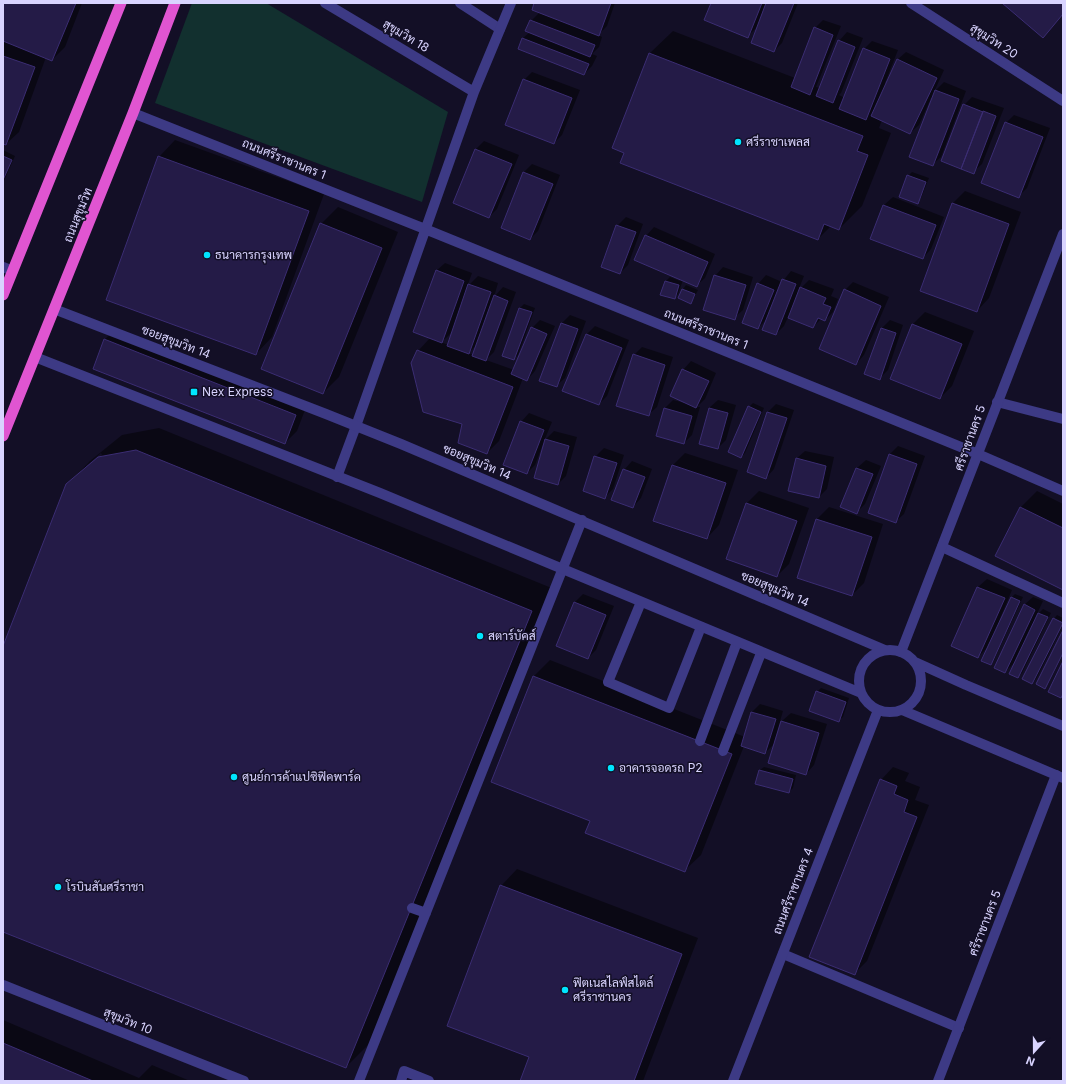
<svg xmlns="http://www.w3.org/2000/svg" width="1066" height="1084" viewBox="0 0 1066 1084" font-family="Inter,Sarabun,sans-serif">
<rect width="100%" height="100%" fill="#130f26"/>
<!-- green -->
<path fill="#12302f" d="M192,3h74l182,109 -26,90 -267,-99z"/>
<!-- shadow -->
<path fill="#0007" fill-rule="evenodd" d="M3,3h79l-17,44 -13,13 -6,-3 -27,75 -13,12 -3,-1z
M535,3h80l-8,23 -9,9 4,2 -3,10 -7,7 5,2 -5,10 -8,8 -65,-26 4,-10 7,-6 1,-11 9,-9z
M712,3h86l-16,40 -8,8 -16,-25 -10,10z
M823,20l18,6 -25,61 4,1 19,-47 8,-9 16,6 -22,55 -2,2 6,3 19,-49 8,-8 26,9 -13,33h2l10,-23 9,-8 38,18 -10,22 10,-10 22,9 -25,66 -9,8v-66l-1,-1 -12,27 -9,8 -28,-13 -3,8 12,5 -29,73 -23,23 -8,-3 -13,13 -204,-91 36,-95 23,-22 122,47 20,-50z
M532,72l48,18 -18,45 -8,8 -30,-63z
M972,97l32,11 -22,56 -9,8 -9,-67z
M1014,115l36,13 -23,60 -8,8 -13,-73z
M175,140l149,54 -52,143 -16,17 -97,-197z
M484,141l35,14 -22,54 -8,8 -35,-14 22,-54z
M3,150l12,6 -12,27z
M532,164l28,11 -22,56 -8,8 -28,-11 22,-56z
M912,172l17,6 -8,20 -3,4 -10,-26z
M965,191l56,21 -32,86 -12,13 -24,-108z
M893,197l51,20 -13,32 -8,9 -51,-20 12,-33z
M338,207l60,25 -59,145 -16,16 -2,-169z
M626,217l17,7 -15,41 -8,8 -3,-47z
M654,227l61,27 -10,24 -9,8 -13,-6 -5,14 -4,4 -8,-17 4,-4 10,4v-2l-34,-43z
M445,263l27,10 -5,14 11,-11 20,7 -4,14 9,-10 13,5 -22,60 -8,8 28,10 18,-42 8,-8 15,6 -20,45 -8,9 -4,-2 -24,63 -12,12 -24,-30 -45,-72 12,-13 6,-67zM453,331l-5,14 -7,-3 5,-4zM477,344l-4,11 -4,-2z
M723,267l30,10 -10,33 -9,8 -19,-42z
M791,271l13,5 -6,15 11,-11 25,9 -3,7 7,3 -5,13 -8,8 -3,-2 -9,9 -25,-10 -4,9 -8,8 -8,-16 -10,10v-44l8,-9 16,7z
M853,282l36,15 -25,58 -8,9 -11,-74z
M686,285l12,5 -4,8 -4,4 -11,-4 4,-9z
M524,304l11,4 -17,47 -4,4 -10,-4 16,-47z
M925,312l49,19 -22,55 -12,12 -27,-74z
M570,315l16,6 -21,57 -9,8 -15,-6 21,-57z
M890,320l13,5 -15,45 -9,9 -13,-5 16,-46z
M595,326l34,14 -22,56 -8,8 -35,-14 23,-56z
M117,328l191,74 -11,29 -12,12 -181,-103z
M642,347l31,10 -16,50 -9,8 -14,-60z
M691,361l25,12 -11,26 -8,8h3l-8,28 -8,8 -19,-35 8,-8 12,3 -2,-33z
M718,400l18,5 -10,35 -8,8 -18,-5 9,-35z
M753,403l11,5 -19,45 -4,4 8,-50z
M776,404l18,6 -20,59 -8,9 -18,-6 20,-60z
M529,413l23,9 -8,19 10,-10 23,6 -11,39 -8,8 -13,-39 -2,-1 -8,21 -8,8 -6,-51z
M159,428l395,161 -185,455 -23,23 -343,-136v-282l64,-164 23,-24 32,-26zM101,453l1,2 -16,13v-2z
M898,446l27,10 -21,58 -9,8 -26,-9 21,-59z
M604,448l20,7 -11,34 -8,8 -10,-40z
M805,451l29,6 -7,32 -8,8 -23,-38z
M685,453l53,17 -19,55 -12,13 -52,-18 18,-55z
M866,460l15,6 -16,38 -9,9 -15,-7 16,-38z
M632,461l20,8 -11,29 -8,9 -9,-37z
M759,491l50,17 -20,56 -12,12 -30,-73z
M1037,491l26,13v84l-66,-32 24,-49z
M829,507l54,17 -19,59 -12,12 -54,-17 19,-59z
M987,579l25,11 -13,31h2l10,-23 4,-4 8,3 -29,63 -4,4 -1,-18 -11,11 -25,-11 25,-59z
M583,594l31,12 -18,44 -8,8 -30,-13 17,-43z
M1033,597l10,4 -7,15 7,-7 8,4 -29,60 -4,4 -3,-15 -10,10 19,-67z
M1057,615l6,3v7l-27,54 -4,4 22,-64z
M1063,632v23l-15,29 -4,4z
M550,660l195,77 7,-25 8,-8 23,7 -9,31 1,1 -10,10 -21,-7 -43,109 -17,16 -93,-51 -57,-144z
M821,688l28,10 -6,19 -4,3 -22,-28z
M791,713l36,11 -13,41 -8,9 -36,-12 12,-41z
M764,767l32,8 -3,13 -4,4 -29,-22z
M893,767l16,6 -4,8 15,6 -5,13 14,5 -62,156 -12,12 26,-193z
M517,869l181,69 -55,143h-122l9,-25 -29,-170z
M3,1020l136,58 13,-13 38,16h-187z"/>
<!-- building -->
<path fill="#241b47" stroke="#3b2d73" d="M3,3h73l-24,58 -49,-20z
M534,3h77l-12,33 -67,-26z
M711,3h51l-14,35 -44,-18z
M766,3h28l-20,49 -23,-9z
M1002,3h61v11l-20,24z
M530,20l65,25 -5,12 -65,-26z
M814,27l19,8 -23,60 -19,-8z
M522,38l67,26 -5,11 -66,-26z
M838,40l17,7 -22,56 -17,-7z
M863,48l27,11 -24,61 -27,-11z
M649,53l214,83 -6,15 11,4 -29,75 -15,-6 -6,16 -198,-77 4,-10 -12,-5z
M3,56l32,11 -29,78 -3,-1z
M897,59l40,19 -27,56 -39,-18z
M523,79l49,19 -18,46 -49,-19z
M935,90l24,9 -26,67 -24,-9z
M963,104l20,8 -22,57 -20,-8z
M983,111l13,5 -22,58 -13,-5z
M1005,122l38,15 -24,61 -38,-15z
M475,149l37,15 -23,54 -36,-15z
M3,156l9,4 -9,20z
M158,156l151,55 -53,144 -150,-55z
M523,172l30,12 -23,56 -29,-12z
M907,175l19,7 -8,22 -19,-7z
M952,203l57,21 -32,88 -57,-21z
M883,205l53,20 -13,34 -53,-20z
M320,223l62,25 -59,146 -62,-25z
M616,225l20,7 -16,42 -19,-7z
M645,235l63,27 -11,25 -63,-27z
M436,270l28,11 -22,62 -29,-11z
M714,275l32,10 -11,35 -32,-10z
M782,279l14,5 -20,51 -14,-5z
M665,281l14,4 -4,14 -15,-4z
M757,283l17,7 -16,39 -16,-6z
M468,284l23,8 -22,62 -22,-8z
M800,287l26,11 -3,6 8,3 -6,14 -7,-3 -5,10 -25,-10z
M682,289l13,5 -4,10 -13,-6z
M844,289l37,17 -25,59 -37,-16z
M494,295l14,6 -22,60 -14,-5z
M519,308l13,4 -18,48 -12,-4z
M561,323l17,6 -21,58 -18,-6z
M912,324l50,20 -22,55 -50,-20z
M531,327l16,7 -20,47 -16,-7z
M881,328l15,5 -16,47 -16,-6z
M586,334l36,14 -23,57 -37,-14z
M104,339l192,76 -11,29 -192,-75z
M417,350l96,37 -26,67 -29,-11 4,-19 -39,-12 -12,-49z
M633,354l32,11 -16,51 -33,-10z
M682,369l27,12 -13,27 -26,-12z
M748,406l13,6 -20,46 -13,-6z
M664,408l28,8 -8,28 -28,-8z
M709,408l19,5 -10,36 -19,-5z
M767,412l20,6 -21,61 -19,-7z
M520,421l24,9 -17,44 -24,-9z
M545,439l24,7 -11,39 -24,-7z
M136,450l396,161 -186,457 -343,-136v-286l63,-162 32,-27z
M889,454l28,10 -21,59 -28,-10z
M594,456l23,7 -12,36 -22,-8z
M796,458l30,8 -7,32 -31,-7z
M672,465l54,18 -19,56 -54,-18z
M856,468l17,6 -16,40 -17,-7z
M623,469l22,8 -12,31 -22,-8z
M746,503l51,18 -20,56 -51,-18z
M1020,507l43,21v62l-68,-34z
M816,519l56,18 -20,59 -55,-18z
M977,587l28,11 -27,60 -27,-12z
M1011,597l9,4 -29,64 -10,-4z
M574,602l32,13 -18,44 -32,-13z
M1024,604l11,6 -30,63 -11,-5z
M1038,613l10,4 -30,61 -9,-4z
M1053,618l10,5 -31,61 -10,-5z
M1063,630v23l-18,36 -9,-5z
M1063,661v33l-2,4 -13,-6z
M533,676l199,78 -47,118 -100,-39 5,-12 -99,-39z
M816,691l30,11 -7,20 -30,-11z
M751,712l25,7 -11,35 -24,-8z
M781,721l38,12 -13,42 -38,-12z
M759,770l34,9 -4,14 -34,-9z
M880,779l17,7 -3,8 14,6 -4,12 13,5 -62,158 -46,-18z
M500,885l182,69 -48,127h-114l9,-24 -82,-31z
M3,1043l90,38h-90z"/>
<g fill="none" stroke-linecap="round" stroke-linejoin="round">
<!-- service -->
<path stroke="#3d3a85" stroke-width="10" d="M460,3l40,26
M3,267l10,4
M997,402l66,17
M942,547l121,56
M641,602l-33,80 61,26 32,-81
M700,741l37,-99
M723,751l38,-98
M412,908l14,5
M783,954l176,74
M359,1081l223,-561
M401,1081l3,-10 25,10"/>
<!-- minor -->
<path stroke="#3d3a85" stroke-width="10" d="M325,3l149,89
M911,3l152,98
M133,113l292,116 553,225 85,37
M337,477l19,-51 118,-334 37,-89
M901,652l162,-418
M3,985l241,96
M938,1081l118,-306"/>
<!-- tertiary -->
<path stroke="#3d3a85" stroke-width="10" d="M54,309l272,105 75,30 484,206
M35,357l345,136 481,200
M859 681a31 31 0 1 1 62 0a31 31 0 1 1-62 0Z
M915,662l51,23 97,41
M902,710l161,68
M733,1081l145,-371"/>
<!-- trunk -->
<path stroke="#e055d1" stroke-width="11" d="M3,295l118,-292
M3,436l130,-323 42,-110"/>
</g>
<!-- markers -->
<g fill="#00e5ff" stroke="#130f26" stroke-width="1.5">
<circle cx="738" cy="142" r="4"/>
<circle cx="207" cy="255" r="4"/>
<rect x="190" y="388" width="8" height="8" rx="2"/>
<circle cx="480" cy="636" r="4"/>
<circle cx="611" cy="768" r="4"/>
<circle cx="234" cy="777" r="4"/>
<circle cx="58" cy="887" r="4"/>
<circle cx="565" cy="990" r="4"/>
</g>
<g text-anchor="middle" stroke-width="3" stroke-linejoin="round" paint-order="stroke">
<!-- street labels -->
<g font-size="12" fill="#d9d4ff" stroke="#130f26">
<text transform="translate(406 36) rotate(31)" y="4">สุขุมวิท 18</text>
<text transform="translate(994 41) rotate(33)" y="4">สุขุมวิท 20</text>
<text transform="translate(284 159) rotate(22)" y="4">ถนนศรีราชานคร 1</text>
<text transform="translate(78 215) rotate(-68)" y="4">ถนนสุขุมวิท</text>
<text transform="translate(706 329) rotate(22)" y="4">ถนนศรีราชานคร 1</text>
<text transform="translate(176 342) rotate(21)" y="4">ซอยสุขุมวิท 14</text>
<text transform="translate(970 438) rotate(-70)" y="4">ศรีราชานคร 5</text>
<text transform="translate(477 462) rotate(23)" y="4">ซอยสุขุมวิท 14</text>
<text transform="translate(775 589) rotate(23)" y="4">ซอยสุขุมวิท 14</text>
<text transform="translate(793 891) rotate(-69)" y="4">ถนนศรีราชานคร 4</text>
<text transform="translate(985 923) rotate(-69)" y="4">ศรีราชานคร 5</text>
<text transform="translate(128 1021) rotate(22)" y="4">สุขุมวิท 10</text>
</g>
<!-- poi labels -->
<g font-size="12" fill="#d9d4ff" stroke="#130f26" text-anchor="start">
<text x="746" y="146">ศรีราชาเพลส</text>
<text x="215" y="259">ธนาคารกรุงเทพ</text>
<text x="202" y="396">Nex Express</text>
<text x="488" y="640">สตาร์บัคส์</text>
<text x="619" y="772">อาคารจอดรถ P2</text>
<text x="242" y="781">ศูนย์การค้าแปซิฟิคพาร์ค</text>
<text x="66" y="891">โรบินสันศรีราชา</text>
<text x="573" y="987">ฟิตเนสไลฟ์สไตล์<tspan x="573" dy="14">ศรีราชานคร</tspan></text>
</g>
</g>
<!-- border -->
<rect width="1066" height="1084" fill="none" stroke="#d9d4ff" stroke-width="8"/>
<!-- north arrow -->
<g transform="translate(1034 1052) rotate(201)" stroke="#130f26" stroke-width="3" paint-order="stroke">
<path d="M0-3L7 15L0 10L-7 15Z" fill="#d9d4ff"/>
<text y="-6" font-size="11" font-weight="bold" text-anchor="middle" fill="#d9d4ff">N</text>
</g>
</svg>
